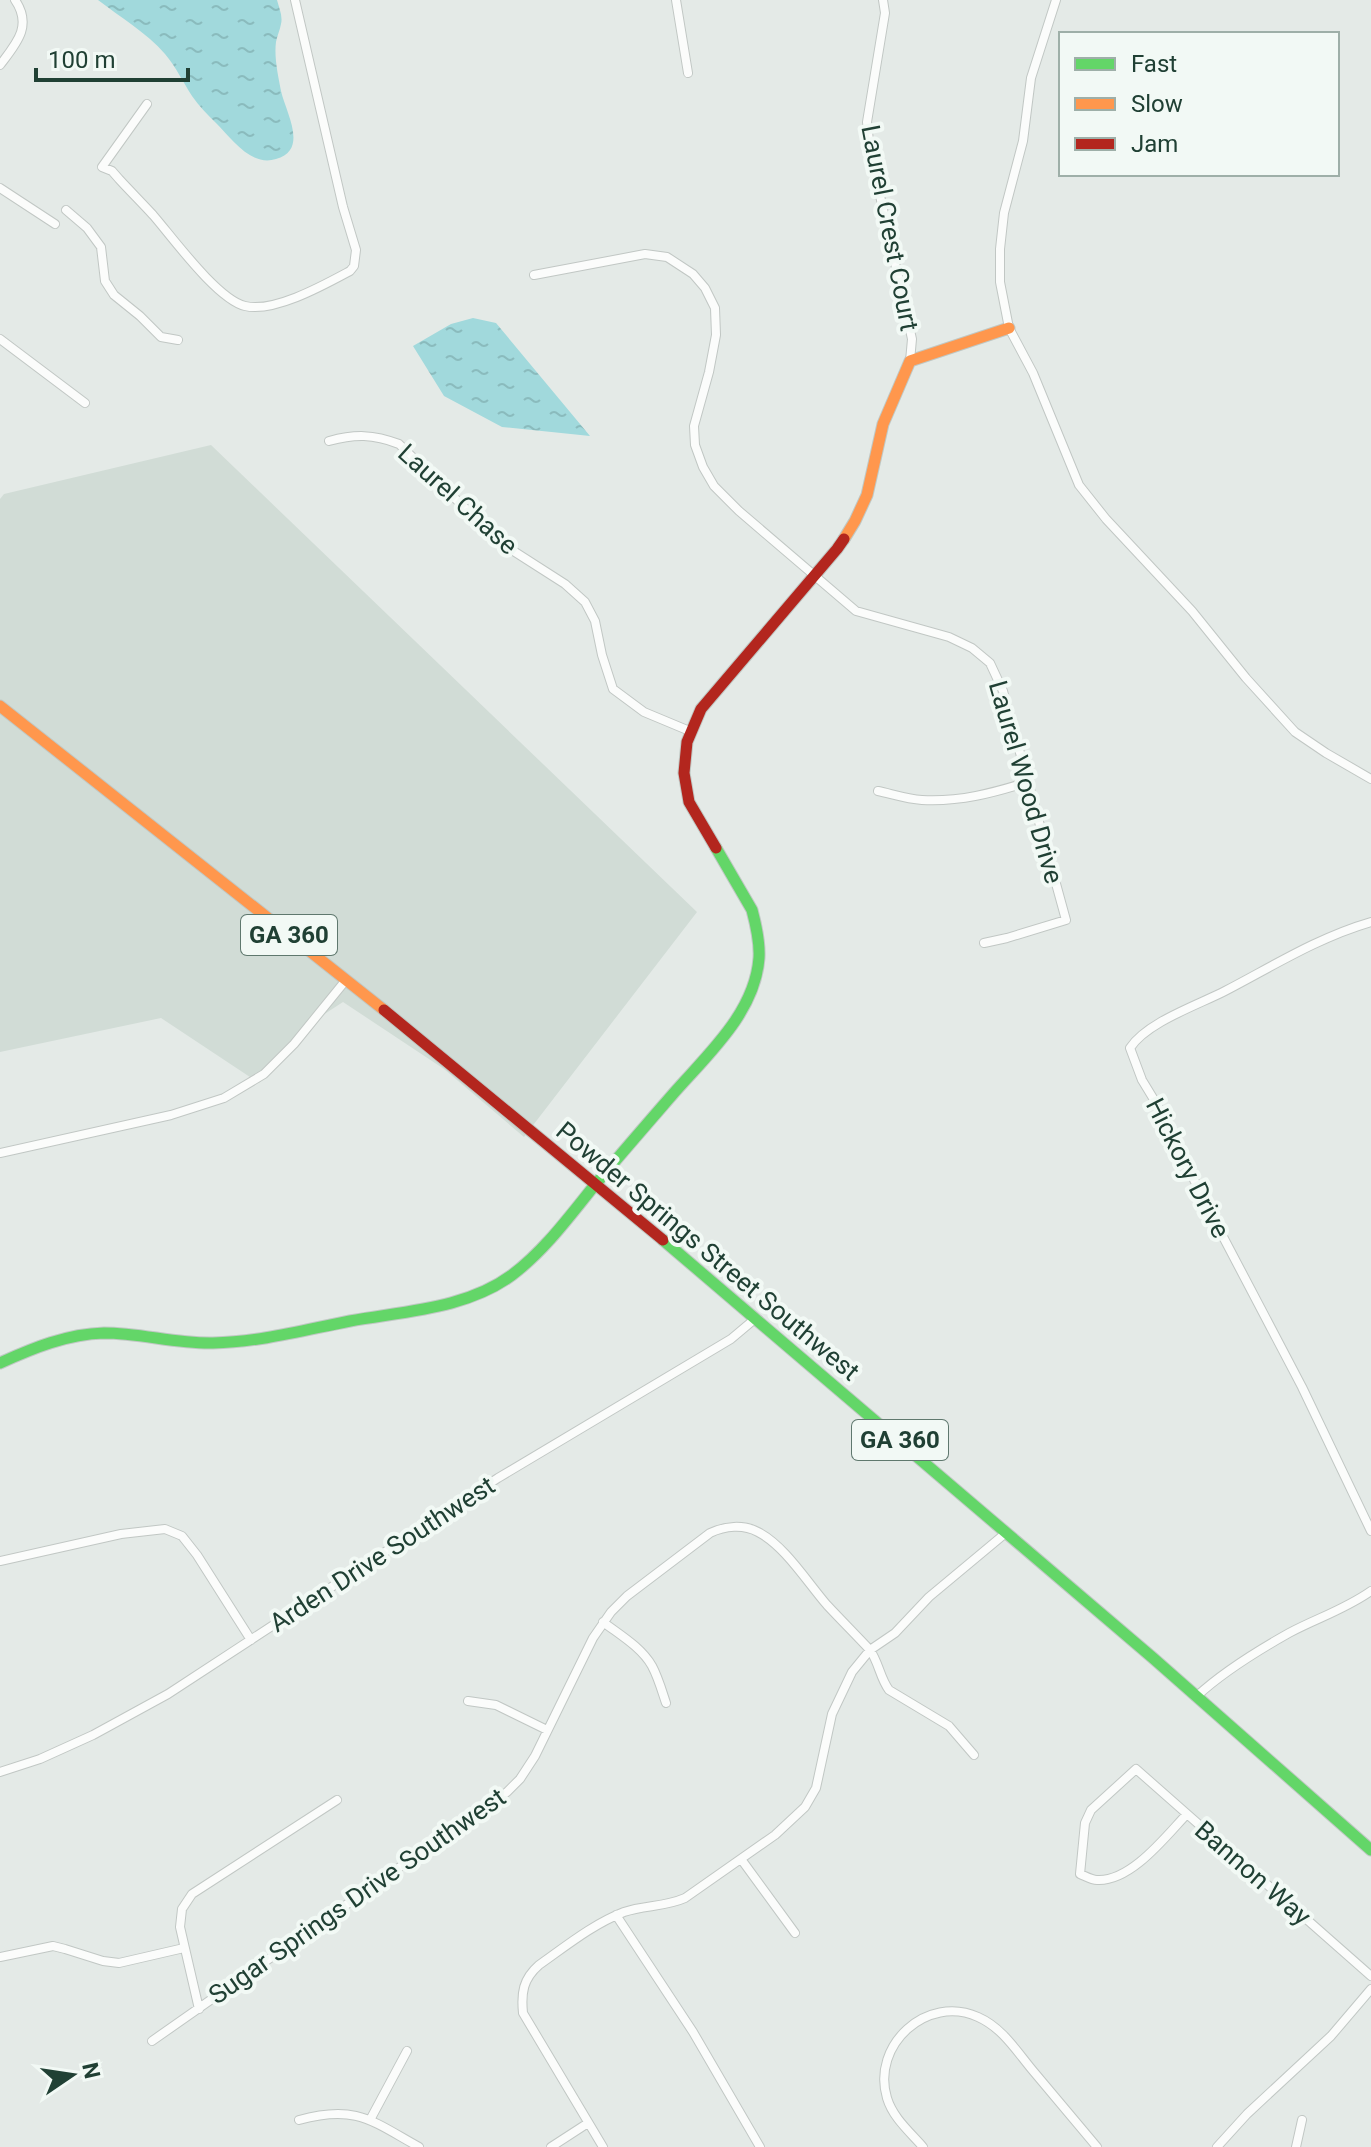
<svg xmlns="http://www.w3.org/2000/svg" width="1371" height="2147" viewBox="0 0 1371 2147" font-family="Roboto,sans-serif">
<defs>
<pattern id="water-ripples" width="26" height="14" patternUnits="userSpaceOnUse" patternTransform="scale(2)"><rect width="26" height="14" fill="#a1d9dc"/><path d="M2 4q2-2 4 0t4 0M15 11q2-2 4 0t4 0" fill="none" stroke="#8abbbd"/></pattern>
</defs>
<rect width="100%" height="100%" fill="#e4eae7"/>
<!-- built -->
<path fill="#d1dcd6" d="M211,445l486,467 -173,225 -80,-68 -101,-67 -20,13 -64,68 -98,-65 -161,34v-553l4,-5z"/>
<!-- water -->
<path fill="url(#water-ripples)" d="M98,0h179c2,8 6,16 4,24 -1,6 -4,12 -5,18 -2,15 2,33 5,49 5,22 28,59 -5,68 -25,8 -44,-20 -60,-36 -9,-9 -17,-17 -24,-27 -9,-14 -16,-29 -27,-42 -18,-21 -45,-37 -67,-54z
M473,318l23,5 94,113 -88,-9 -58,-31 -31,-50 38,-22z"/>
<g fill="none" stroke-linecap="round" stroke-linejoin="round">
<!-- street casing -->
<g stroke="#c1c7c4" stroke-width="10">
<path id="street" d="M676,0l12,73
M883,0l2,13 -18,109 3,29 42,188 -2,22
M1056,0l-25,78 -8,63 -19,72 -4,36v33l9,46 24,45 46,112 27,34 86,92 54,67 49,54 31,21 45,26
M0,65c16,-21 33,-39 15,-65
M147,104l-45,63 10,4 7,8c11,12 23,24 34,36 20,23 64,84 92,91 29,7 79,-21 105,-35l4,-5 2,-16 -13,-43 -48,-207
M0,188l55,36
M66,210l21,18 14,19 4,34 9,14 26,21 21,21 17,3
M534,275l111,-21 22,3 26,17 12,14 10,20 1,27 -7,37 -15,54 1,19 8,22 11,19 25,25 117,100 93,26 23,11 18,15 13,28 63,229 -59,18 -23,5
M0,339l85,64
M329,441c26,-7 44,-7 70,3l102,99 64,41 20,18 10,19 7,34 11,34 31,23 48,20
M878,791c14,3 29,8 44,9 38,2 71,-7 106,-18
M1371,922c-52,15 -98,44 -146,69 -27,14 -78,31 -95,57l12,32 14,23 53,107 93,177 69,144
M0,1153l171,-38 53,-17 40,-24 30,-30 52,-64
M0,1561l121,-27 44,-5 17,7 15,19 54,85
M603,1622c17,13 38,25 49,44 6,11 10,25 14,37
M1197,1696c27,-25 60,-45 92,-63 28,-15 55,-23 82,-42
M468,1701l28,4 51,25
M0,1772l40,-13 53,-24 75,-41 330,-216 233,-139 25,-21
M1187,1814c-21,22 -56,68 -90,66 -5,0 -12,-4 -17,-6l5,-51 6,-13 45,-41 235,207
M741,1859l54,74
M616,1915l77,117 67,115
M0,1957l53,-11 12,3 38,12 16,2 65,-15
M199,2009l-19,-82 2,-18 10,-15 145,-94
M152,2041l355,-249 13,-13 15,-23 58,-118 18,-26 16,-16 83,-63c15,-7 33,-9 48,-1 27,14 49,50 69,73 14,15 29,30 43,45 9,13 10,28 19,40l60,36 25,29
M299,2120c57,-16 73,1 120,27
M370,2120l37,-69
M551,2147l37,-24
M603,2147l-80,-134c-2,-20 0,-34 16,-48 27,-19 54,-41 85,-53 20,-7 41,-5 61,-14l90,-63 30,-28 11,-19 16,-74 20,-42 18,-22 25,-17 34,-36 78,-65
M923,2147c-13,-15 -30,-29 -36,-49 -16,-53 40,-104 91,-81 25,11 39,35 56,55 21,25 42,50 63,75
M1217,2147l30,-33 84,-78 40,-47
M1296,2147l6,-27"/>
</g>
<!-- fast casing -->
<g stroke="#c0c8c4" stroke-width="13">
<path id="fast" d="M663,1240l490,418 218,192
M0,1363c33,-15 67,-29 104,-30 37,0 72,11 109,10 47,-1 91,-13 137,-22 55,-10 116,-12 162,-46 32,-24 57,-58 82,-89 26,-31 53,-62 79,-92 34,-39 82,-81 86,-136 1,-16 -3,-33 -7,-48l-36,-62"/>
</g>
<!-- slow casing -->
<g stroke="#c0c8c4" stroke-width="13">
<path id="slow" d="M844,539l11,-18 12,-26 16,-71 27,-63 99,-33
M0,706l384,304"/>
</g>
<!-- jam casing -->
<g stroke="#c0c8c4" stroke-width="13">
<path id="jam" d="M716,848l-27,-46 -5,-29 3,-31 14,-33 136,-160 7,-10
M384,1010l279,230"/>
</g>
<!-- street -->
<use href="#street" stroke="#fbfcfb" stroke-width="8"/>
<!-- fast -->
<use href="#fast" stroke="#63d668" stroke-width="11"/>
<!-- slow -->
<use href="#slow" stroke="#ff974d" stroke-width="11"/>
<!-- jam -->
<use href="#jam" stroke="#b3261e" stroke-width="11"/>
</g>
<g text-anchor="middle" stroke-width="8" stroke-linejoin="round" paint-order="stroke">
<!-- shield labels -->
<g fill="#f2f9f5" stroke="#5f786e" stroke-width="2">
<rect x="241" y="915" width="96" height="40" rx="6"/>
<rect x="852" y="1420" width="96" height="40" rx="6"/>
</g>
<g font-size="24" font-weight="bold" fill="#204034">
<text x="289" y="943">GA 360</text>
<text x="900" y="1448">GA 360</text>
</g>
<!-- street labels -->
<g font-size="26" fill="#204034" stroke="#f2f9f5">
<text transform="translate(890 228) rotate(79)" y="9">Laurel Crest Court</text>
<text transform="translate(458 499) rotate(42)" y="9">Laurel Chase</text>
<text transform="translate(1026 782) rotate(74)" y="9">Laurel Wood Drive</text>
<text transform="translate(1188 1168) rotate(63)" y="9">Hickory Drive</text>
<text transform="translate(708 1251) rotate(40)" y="9">Powder Springs Street Southwest</text>
<text transform="translate(382 1554) rotate(-33)" y="9">Arden Drive Southwest</text>
<text transform="translate(1253 1873) rotate(41)" y="9">Bannon Way</text>
<text transform="translate(357 1896) rotate(-35)" y="9">Sugar Springs Drive Southwest</text>
</g>
</g>
<!-- legend -->
<rect x="1059" y="32" width="280" height="144" fill="#f2f9f5" stroke="#9eafa8" stroke-width="2"/>
<rect x="1075" y="58" width="40" height="12" fill="#63d668" stroke="#9eafa8" stroke-width="2"/>
<text x="1131" y="72" font-size="24" fill="#204034">Fast</text>
<rect x="1075" y="98" width="40" height="12" fill="#ff974d" stroke="#9eafa8" stroke-width="2"/>
<text x="1131" y="112" font-size="24" fill="#204034">Slow</text>
<rect x="1075" y="138" width="40" height="12" fill="#b3261e" stroke="#9eafa8" stroke-width="2"/>
<text x="1131" y="152" font-size="24" fill="#204034">Jam</text>
<!-- north arrow -->
<g transform="translate(72 2075) rotate(77)" stroke="#f2f9f5" stroke-width="6" paint-order="stroke">
<path d="M0-6L14 30L0 20L-14 30Z" fill="#204034"/>
<text y="-12" font-size="22" font-weight="bold" text-anchor="middle" fill="#204034">N</text>
</g>
<!-- scale -->
<path d="M36 68v12h152v-12" fill="none" stroke="#204034" stroke-width="4"/>
<text x="48" y="68" font-size="24" fill="#204034" stroke="#f2f9f5" stroke-width="6" paint-order="stroke">100 m</text>
</svg>
